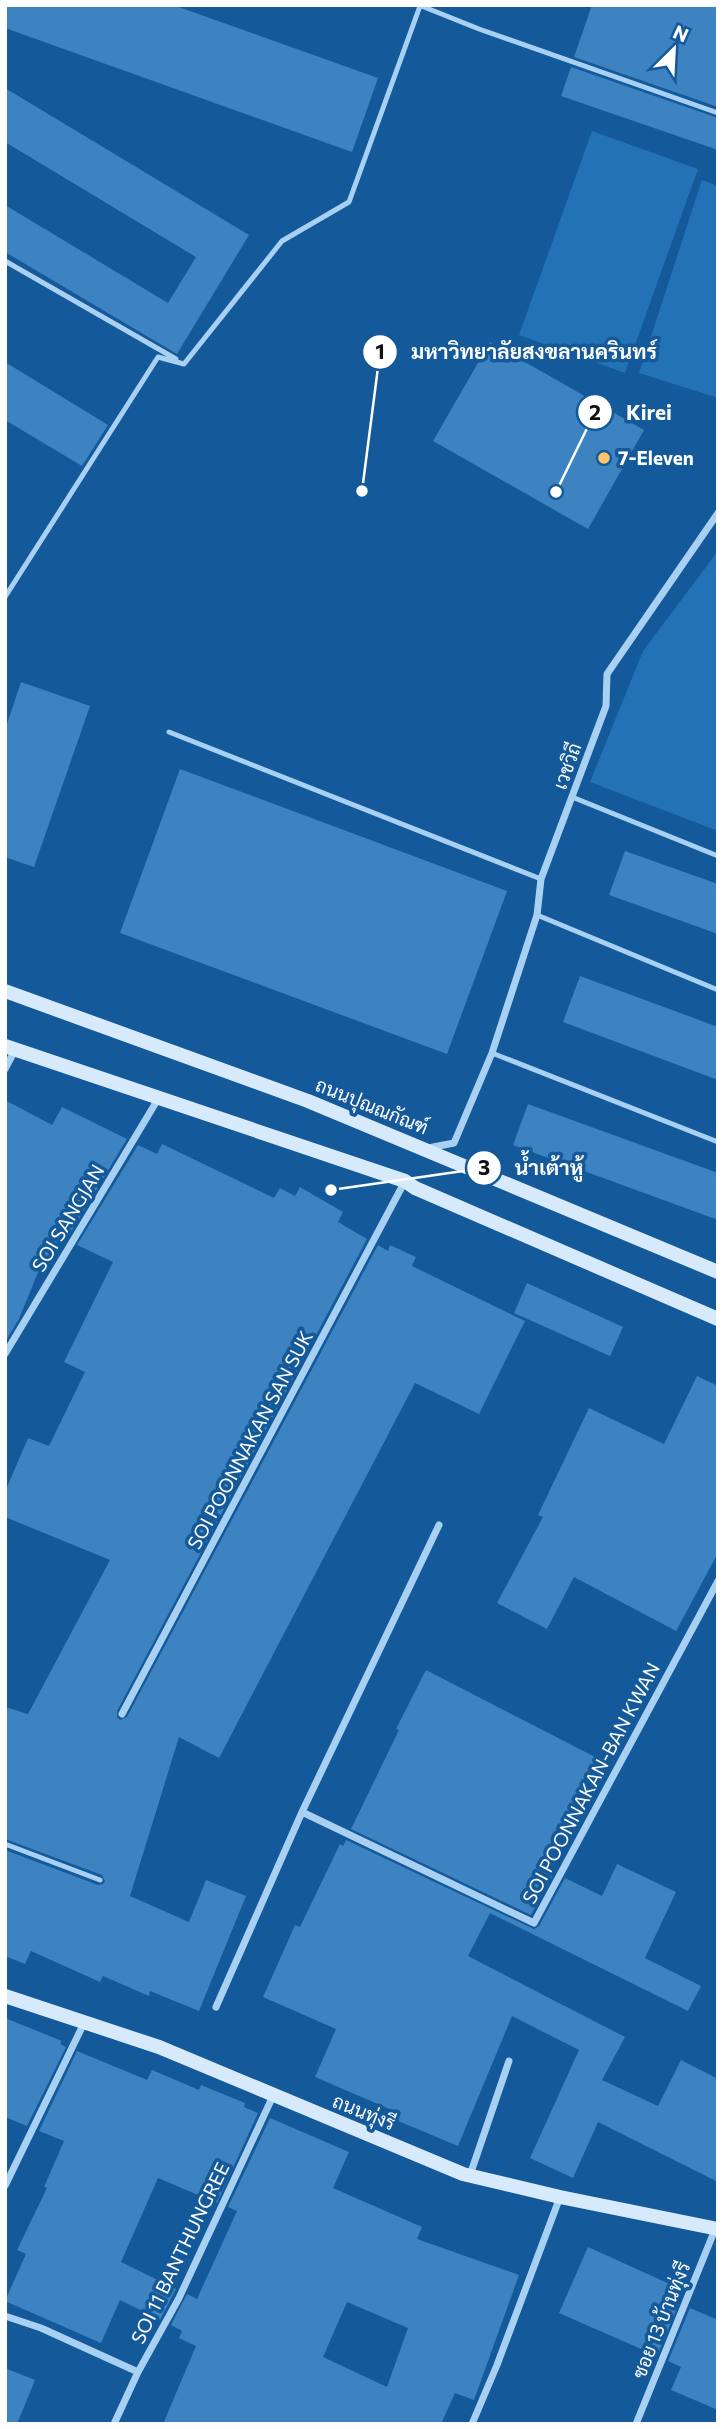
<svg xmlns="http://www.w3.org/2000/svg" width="723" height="2429" viewBox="0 0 723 2429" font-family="Commissioner,Sarabun,sans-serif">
<rect width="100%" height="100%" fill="#145999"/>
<!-- green -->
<path fill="#2372b6" d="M592,131l106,38 -73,204 -106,-38z
M702,180l16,6v212l-79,-25z
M718,551v280l-128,-49 53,-131z"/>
<!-- building -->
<path fill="#3d83c1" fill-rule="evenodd" d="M5,5h168l205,73 -26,74 -347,-124z
M592,5h126v102l-144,-50z
M571,67l147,51v32l-157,-54z
M5,88l244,147 -72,119 -172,-102v-47l163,98 28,-46 -191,-115z
M490,342l154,88 -56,99 -155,-88z
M5,362l103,63 -26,41 -77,-46z
M21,682l69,24 -56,161 -29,-10v-127z
M180,769l327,122 -60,163 -327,-121z
M625,851l93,33v50l-109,-39z
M580,976l138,51v53l-155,-58z
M5,1100l47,25 10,-18 65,32 -61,101 -4,-2 -10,26 -9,-4 -24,59 -14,23z
M528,1104l190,69v47l-205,-75z
M162,1144l112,54 6,-10 15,8 5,-9 43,25 -5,10 29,17 -250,472v6l3,3 7,-3 251,-472 10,6 2,-6 26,12 -4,9 113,55 -46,93 -64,-31 -196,375 -40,-21 -49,159 59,26 17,-42 40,16 -47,115 -49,-20 -1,5 -46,-20 -3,6 -69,-31 -6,13 -20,-8v-106l93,35 5,-1 2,-3 -3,-6 -97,-36v-132l23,7 82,-154 -105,-43v-25l23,-54 21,8 36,-74 -21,-10 49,-100 -36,-17 61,-100 19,9z
M527,1283l96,44 -13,29 -96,-43z
M697,1376l21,10v167l-42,78 -102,-54 -27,52 -50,-26 46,-86 -5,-2 51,-107 75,36z
M426,1670l173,89 -55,109 10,5 -23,42 -180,-86 48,-99 -3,-1z
M346,1840l188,89 5,-3 26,-48 37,18 15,-32 59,28 -31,66 56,28 -13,25 -198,-98 -22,43 157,81 -23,43 56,26 23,-46 37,19v103l-120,-60 -25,56 -43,-20 49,-108 -67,-34 -54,130 -67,-28 3,-7 -79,-34 21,-48 -73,-32 32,-72 5,2 40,-83 3,2z
M5,2018l57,23 -2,3 6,3 -39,79 -22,-9z
M77,2051l70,29 5,-10 47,20 2,-5 44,18 -1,4 14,6 -41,90 -59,-25 -37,84 55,27 -16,31 -40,-20 -19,43 -96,-42 21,-47 -9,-4 30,-62 -3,-1 20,-46 -25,-10z
M270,2118l79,34 -16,36 89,39 -5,12 102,36 -45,125 -19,-7 -14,31h-278l33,-78 -17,-8 3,-7 -11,-6 16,-31 10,5 40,-88 -9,-4zM347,2302l61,26 -21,59 -64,-30z
M588,2247l86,39 -6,12 11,5 -22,53 -98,-43z
M690,2308l28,12v90l-47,-20 10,-23 -13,-6z
M5,2368l30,12 -18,44h-12z"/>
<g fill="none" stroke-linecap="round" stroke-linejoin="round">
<!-- lane -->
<path stroke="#a8d0f3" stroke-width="5" d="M419,5l60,24 239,84
M5,261l171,98
M5,597l153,-240 26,7 98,-123 67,-39 71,-196
M169,732l372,147
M572,797l146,59
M537,915l181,75
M492,1053l226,89
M5,1844l95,36"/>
<!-- street -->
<path stroke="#a8d0f3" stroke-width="7" d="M5,1069l10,-19
M428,1148l26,-5 38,-90 45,-138 4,-36 65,-173 1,-32 111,-161
M5,1354l153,-255
M122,1714l283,-533
M302,1812l232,111 184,-342
M216,2007l86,-195 137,-287
M470,2175l39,-114
M5,2186l79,-163
M5,2316l36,12 97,44
M114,2424l24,-52 41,-74 94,-202
M472,2424l25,-59 63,-168
M636,2424l80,-197"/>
<!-- secondary -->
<path stroke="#d7eafc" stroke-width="14" d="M5,991l303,110 410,171
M5,1046l400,135 10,7 303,131
M5,1996l154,51 304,127 97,23 158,32"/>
</g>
<!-- markers -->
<circle fill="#ffc769" stroke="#145999" stroke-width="2.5" cx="604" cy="458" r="7"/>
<g text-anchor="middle" stroke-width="7" stroke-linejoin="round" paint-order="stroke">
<!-- poi labels -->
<g font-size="19" font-weight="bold" fill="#fff" stroke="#145999" text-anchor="start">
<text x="618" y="465">7-Eleven</text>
</g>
<!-- street labels -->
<g font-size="19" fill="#fff" stroke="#145999">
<text transform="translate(567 766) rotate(-70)" y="7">เวชวิถี</text>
<text transform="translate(372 1106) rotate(22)" y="7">ถนนปุณณกัณฑ์</text>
<text transform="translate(68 1218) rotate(-59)" y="7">SOI SANGJAN</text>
<text transform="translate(250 1440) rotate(-62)" y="7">SOI POONNAKAN SAN SUK</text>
<text transform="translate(591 1783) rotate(-62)" y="7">SOI POONNAKAN-BAN KWAN</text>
<text transform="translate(364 2112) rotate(22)" y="7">ถนนทุ่งรี</text>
<text transform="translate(180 2253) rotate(-64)" y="7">SOI 11 BANTHUNGREE</text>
<text transform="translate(661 2320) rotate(-68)" y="7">ซอย 13 บ้านทุ่งรี</text>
</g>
</g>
<!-- callouts -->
<path fill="none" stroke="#fff" stroke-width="2.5" d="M362 491L380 352M556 492L595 412M331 1190L484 1168"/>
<g fill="#fff" stroke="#145999" stroke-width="2.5">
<circle cx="362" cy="491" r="7"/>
<circle cx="556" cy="492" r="7"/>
<circle cx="331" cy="1190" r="7"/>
<circle cx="380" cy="352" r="18"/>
<circle cx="595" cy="412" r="18"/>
<circle cx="484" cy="1168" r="18"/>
</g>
<g font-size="21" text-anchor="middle" font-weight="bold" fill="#111">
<text x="380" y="359">1</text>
<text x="595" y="420">2</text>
<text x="484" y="1175">3</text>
</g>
<g font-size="21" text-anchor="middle" font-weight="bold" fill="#fff" stroke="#145999" stroke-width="7" stroke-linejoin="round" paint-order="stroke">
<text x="534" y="359">มหาวิทยาลัยสงขลานครินทร์</text>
<text x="649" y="420">Kirei</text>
<text x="549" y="1175">น้ำเต้าหู้</text>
</g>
<!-- border -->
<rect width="723" height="2429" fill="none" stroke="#ffffff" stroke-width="14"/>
<!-- north arrow -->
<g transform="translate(674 49) rotate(24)" stroke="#145999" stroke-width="5" paint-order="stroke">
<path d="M0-5L12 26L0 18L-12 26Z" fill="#ffffff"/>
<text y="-10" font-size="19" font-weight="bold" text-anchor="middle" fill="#ffffff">N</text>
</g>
</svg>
